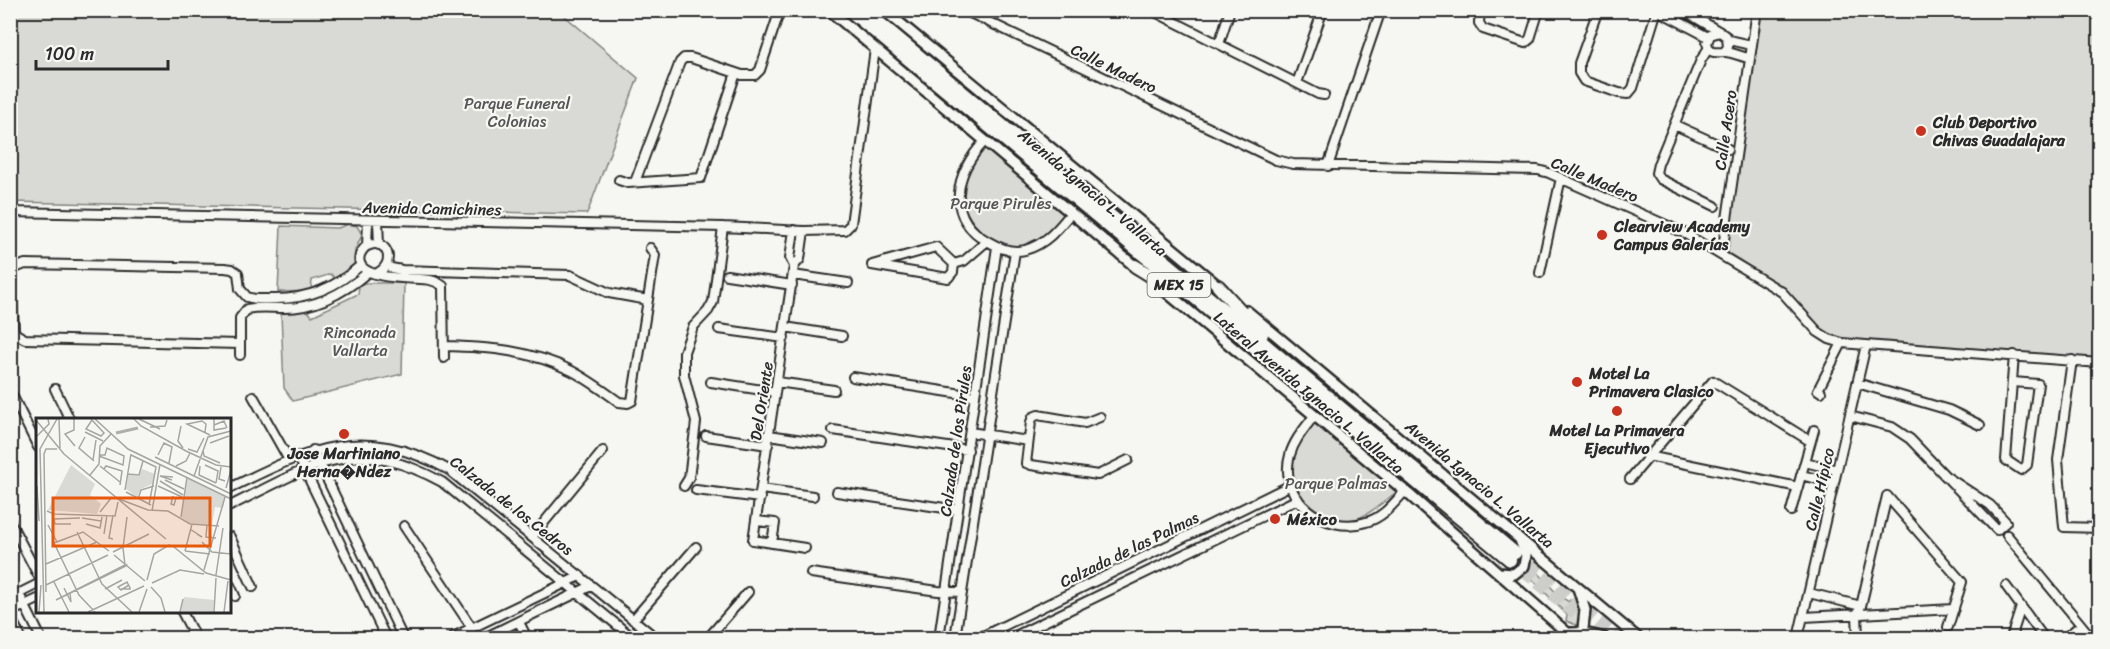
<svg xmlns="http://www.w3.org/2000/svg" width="2110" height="649" viewBox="0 0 2110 649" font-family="Sriracha,sans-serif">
<rect width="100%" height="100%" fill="#f6f6f2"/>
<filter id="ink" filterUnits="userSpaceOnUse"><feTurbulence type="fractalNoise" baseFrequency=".0167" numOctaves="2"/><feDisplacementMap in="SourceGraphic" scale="12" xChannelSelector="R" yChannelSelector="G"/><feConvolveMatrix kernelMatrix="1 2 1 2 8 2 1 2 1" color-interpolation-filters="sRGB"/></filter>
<g filter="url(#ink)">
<!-- green -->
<path fill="#d9d9d5" stroke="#828280" stroke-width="1.5" d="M11,10l548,1 79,67 -51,136 -576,-12z
M1760,11h339v348l-257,-20 -23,-9 -34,-41 -60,-38z
M985,144l80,69 -19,22 -29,13c-7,-3 -15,-5 -22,-8 -22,-10 -41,-39 -30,-63 5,-11 13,-22 20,-33z
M348,224l9,2 5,9 -7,15v14l-19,16 -5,-6 -19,6 -1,11 -33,1 3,-66 57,2z
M364,283h40l-2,91 -109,27 -9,-13 -3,-75 26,-3 5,6 46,-22 1,-8z
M1315,420l84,70c-12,9 -25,21 -38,27 -34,17 -69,-19 -69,-52 0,-18 13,-31 23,-45z
M1535,569l24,27 10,6 1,-2 10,8 -1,18 -13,-5 1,-6 -40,-41z"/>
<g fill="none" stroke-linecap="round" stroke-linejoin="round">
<!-- trunk-tunnel -->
<path stroke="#cdcdca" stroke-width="12" stroke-dasharray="12 6" stroke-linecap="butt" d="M1516,553l103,85
M1510,560l95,78"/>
<!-- minor casing -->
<g stroke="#2b2b2b" stroke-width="12">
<path id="minor" d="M964,10l312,150 17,4 245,6 11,3 135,60 98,59 36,40 11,7 13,4 24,2 234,18
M1151,10l167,84 6,1
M1480,10l-1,13 4,6 42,14 5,-4 9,-29
M1598,10l-19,53v10l5,8 35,12 9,1 5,-6 24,-78 51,27
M1683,10l37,22
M1729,40l22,5
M1219,44l11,-34
M1708,49l-7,11 -43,104 -2,9 4,6 55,27
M1724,52l4,-5 -1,-10 -7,-5 -10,3 -3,8c3,12 8,9 18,9 7,0 17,5 24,6
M1297,83l26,-73
M1675,125l53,24
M985,141c-30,31 -41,77 4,101 10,6 24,11 36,8 21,-6 33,-21 46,-37
M1328,166l53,-156
M619,180l9,3 73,-5 35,-105
M635,182l45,-120 4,-4h7l51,17h13l5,-5 20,-60
M10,212l713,15 81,4 41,-1 6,-6 24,-175
M378,221l1,24
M794,230l-4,28 4,8
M367,246l1,-25
M936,247l18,17 -1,8 -5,6 -76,-13z
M1722,254l35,-244
M954,264l10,-3 23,-20
M387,265l4,3 11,2 168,5 39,18 39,7
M794,266l-41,274 52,8
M794,266l6,-7 4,-28
M377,273c19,-9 11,-34 -7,-28 -5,1 -8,5 -10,10 -8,27 56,22 70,25 5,1 9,3 13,6
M1540,273l21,-95
M727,275l65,10
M793,275l55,8
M443,286l1,72
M785,327l57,9
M719,329l65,9
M240,344l-215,-5 -9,-5 -2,-4 -3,-56 2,-5 12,-5 200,4 7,1 6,4 2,16 7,8c8,3 16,2 24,2 35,1 64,-10 90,-34
M444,346c44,1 87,4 128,25 17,9 32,20 47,31l9,1 4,-2 23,-146 -5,-7
M240,355v-37l7,-9c12,-3 25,-1 37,-1 33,0 60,-15 84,-36
M2072,360l-14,100 6,67 36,1
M853,377l122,19
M711,382l64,10
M777,382l57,8
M2013,382l25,2 -11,81 -6,5 -15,-10 8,-105
M1857,383l92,27 31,15
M55,389l15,31
M1821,392l-3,-2 24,-47
M11,393l27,54
M253,396l36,64
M1314,416c-9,12 -20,24 -24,39 -13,45 36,80 76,67 17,-4 28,-19 39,-31
M1850,416l42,11 18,12 87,91 9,-8 -16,-17 -46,-30
M1100,417l-15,6 -47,-8 -5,2 -2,5 -5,41 5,2 67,10 30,-15
M833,430l135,20
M970,432l58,9
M769,435l54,8
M706,436l62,9
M313,450l90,188
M298,456l88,182
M1648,456l150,31
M1805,462l32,8
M1801,475l33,8
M1630,479l83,-98 97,60
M684,486l5,-8 7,-56 -12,-47v-23l9,-25 15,-16 5,-9 10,-75
M230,488c81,-40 133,-65 219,-18l207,168
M761,489l52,7
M696,490l64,8
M837,492l121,18
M1887,496l75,86 -14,45
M230,506c82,-40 122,-73 212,-24l191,156
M1791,511l23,-81
M756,521l19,2 -3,20
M10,522l28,53
M404,526l68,102
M2007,535l85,103
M230,537l23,50
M532,537l71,-86
M811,573l127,18 23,1
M230,585l5,11
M2006,586l38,52
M1809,593l52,13
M19,594l22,44
M10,598l28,-14
M10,612l28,-13
M182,612l11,21
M10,616l11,22
M1804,617l150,-8
M633,620l63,-73
M519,622l8,16
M451,638l129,-62
M484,638l107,-52
M708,638l40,-46
M939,638l58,-391
M955,638l60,-387
M979,638l312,-153
M1011,638l287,-139
M1798,638l68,-293
M1858,638l-1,-24 4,-8 26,-110
M2011,638l10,-31
M2065,638l16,-13"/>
</g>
<!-- tertiary casing -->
<g stroke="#2b2b2b" stroke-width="14">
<path id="tertiary" d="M829,10l309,259
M884,10l339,280
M1158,285l247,206 168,147
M1247,311l391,327
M1499,573l15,1 10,-8 2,-11 -6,-15
M1578,588l7,22 -3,28
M1553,638c20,-8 30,-6 51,0"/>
</g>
<!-- trunk casing -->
<g stroke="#2b2b2b" stroke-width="16">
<path id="trunk" d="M849,10l661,550
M864,10l651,543
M1135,266l42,26
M1218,286l44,48"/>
</g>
<!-- minor -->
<use href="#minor" stroke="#f6f6f2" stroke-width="8"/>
<!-- tertiary -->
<use href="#tertiary" stroke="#f6f6f2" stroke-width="9"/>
<!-- trunk -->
<use href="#trunk" stroke="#f6f6f2" stroke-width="12"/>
</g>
</g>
<!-- markers -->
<g fill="#c8321e" stroke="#f6f6f2" stroke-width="2">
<circle cx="1921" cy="131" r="6"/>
<circle cx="1602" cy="235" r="6"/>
<circle cx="1577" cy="382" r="6"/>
<circle cx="1617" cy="411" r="6"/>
<circle cx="344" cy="434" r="6"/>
<circle cx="1275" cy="519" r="6"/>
</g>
<g text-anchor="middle" stroke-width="4.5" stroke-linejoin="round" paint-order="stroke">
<!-- shield labels -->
<rect fill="#f6f6f2" stroke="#686867" stroke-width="1.5" x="1147.5" y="273" width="63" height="24" rx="4.5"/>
<g font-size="15" font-weight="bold" fill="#2b2b2b">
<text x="1179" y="290">MEX 15</text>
</g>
<!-- street labels -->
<g font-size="16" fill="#2b2b2b" stroke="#f6f6f2">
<text transform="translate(1114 68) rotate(26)" y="6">Calle Madero</text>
<text transform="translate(1725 130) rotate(-82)" y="6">Calle Acero</text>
<text transform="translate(1595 179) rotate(23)" y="6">Calle Madero</text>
<text transform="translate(1093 192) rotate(40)" y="6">Avenida Ignacio L. Vallarta</text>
<text transform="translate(432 208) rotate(1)" y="6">Avenida Camichines</text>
<text transform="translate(1309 392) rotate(40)" y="6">Lateral Avenida Ignacio L. Vallarta</text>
<text transform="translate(761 401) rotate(-81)" y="6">Del Oriente</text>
<text transform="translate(955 441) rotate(-82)" y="6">Calzada de los Pirules</text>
<text transform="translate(1480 484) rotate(40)" y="6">Avenida Ignacio L. Vallarta</text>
<text transform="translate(1819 489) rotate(-77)" y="6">Calle Hípico</text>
<text transform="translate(512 505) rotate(38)" y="6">Calzada de los Cedros</text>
<text transform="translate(1129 549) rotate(-26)" y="6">Calzada de las Palmas</text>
</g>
<!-- park labels -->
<g font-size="16" fill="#565656" stroke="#f6f6f2">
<text x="517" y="109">Parque Funeral<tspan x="517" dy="18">Colonias</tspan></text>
<text x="1001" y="209">Parque Pirules</text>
<text x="360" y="338">Rinconada<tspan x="360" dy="18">Vallarta</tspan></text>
<text x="1336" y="489">Parque Palmas</text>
</g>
<!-- poi labels -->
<g font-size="16" font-weight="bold" fill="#2b2b2b" stroke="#f6f6f2" text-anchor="start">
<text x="1933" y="128">Club Deportivo<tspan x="1933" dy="18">Chivas Guadalajara</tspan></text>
<text x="1614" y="232">Clearview Academy<tspan x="1614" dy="18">Campus Galerías</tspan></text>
<text x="1589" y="379">Motel La<tspan x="1589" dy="18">Primavera Clasico</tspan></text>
<text x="1617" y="436" text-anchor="middle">Motel La Primavera<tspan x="1617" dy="18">Ejecutivo</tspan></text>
<text x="344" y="459" text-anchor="middle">Jose Martiniano<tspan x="344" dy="18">Herna�Ndez</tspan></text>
<text x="1287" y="525">México</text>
</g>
</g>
<!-- overview -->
<g transform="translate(36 418)">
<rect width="195" height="195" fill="#f6f6f2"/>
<path d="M35,47l24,19 -5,11 11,9 -4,10 -49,-4zM106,51l13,5 -3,10 -11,5 -4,8 -11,-8 2,-15 11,2zM151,60l38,18 -2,12 -8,-1 -3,18 -22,-1 -9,-7zM148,179l30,3 -1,12h-32z" fill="#d9d9d5"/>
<path fill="none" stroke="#aeaeab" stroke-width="3" d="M80,15l22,-5"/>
<path fill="none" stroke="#a5a5a2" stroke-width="1.5" d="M23,1l1,29M38,1v11l-9,4 10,12M55,1l13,14 -3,3 -15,-7 6,-9M59,1l33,30 103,50M98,1l7,7 45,25 30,14 15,2M103,1l21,10M178,1v11l12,-2M0,2l28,34 102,85M178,7l10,-4 3,7M145,8l-3,15 5,7M114,9l15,-1 2,-6M49,14l18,9M169,14l1,-8 -4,-3 -15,3 23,11M0,19l13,-13 -1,-5M49,19l-6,11 15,13M174,25l19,-7M152,31l9,3 7,-14M167,32l1,6 16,7M63,37h6l2,-7 17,8 -1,9 -24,-9M95,37l25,12 -7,38M122,37l6,-12 8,4 -3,16M119,39l76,37M57,42l3,-20M169,47l13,6 -2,12M64,48l20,16M140,48l10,-5 4,-8M164,48l-1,9 17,8M185,49l-2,12 6,2M68,51l2,-3 16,5 -2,14M92,56l11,1 4,-14M54,57l9,-11 1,-18 11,-12M158,58l14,-39 23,-6M129,62l19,9M136,62l-12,-4 13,1M124,63l23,14M1,68l2,35M122,68l24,11M190,70l5,-18M89,72l6,-36M90,74l25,13M137,78l-2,8 3,1 2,-7M83,81l29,11 20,1 22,13 29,2M102,81l3,-9 13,-4M11,93l7,3 61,2 3,-14M116,93l8,-47M64,94l12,-15M77,97l-4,23 4,1M145,99l6,-40M46,100l19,3M35,106h-16l-1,-5 26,-1M50,106l14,4 2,-11M12,107l9,17M171,107l-1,12 10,1M154,111l12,8 -5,-3M194,113v23M41,114l25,52 30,28M68,116l3,-19M166,124l10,10 19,2M138,129l32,26 25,7M149,133l25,3M149,133l7,-27M77,134l36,-18M78,137l31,26M10,146l51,-22M91,146l-1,2 -70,34 69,-35 -2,-17 4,-31M168,152l21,-73M180,157l7,-47M111,162l7,-26 15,-9 6,2M18,164l15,30M116,165l28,-13 24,4M10,167l62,-30M115,169l10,11 4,14M28,170l7,14 -1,-9M69,171l17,-9M85,171h9v-1l-3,-6 -9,5 3,3 8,-5M10,174l-2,-138 2,-5h11M3,194l2,-27M8,194l-4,-163 17,-30M52,194l56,-26M59,194l-16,-17 -25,-52 29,-11 26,19M103,194l8,-23M144,194l3,-13 -3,13M178,194l2,-34M188,194l4,-31"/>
<path fill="#e8590c" fill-opacity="0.15" stroke="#e8590c" stroke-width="3" d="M17,80h157v48h-157z"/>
<rect width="195" height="195" fill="none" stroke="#2b2b2b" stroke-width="3"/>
</g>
<!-- margin -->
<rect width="2110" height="649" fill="none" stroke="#f6f6f2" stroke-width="36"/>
<rect x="18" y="18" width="2074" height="613" fill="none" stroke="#2b2b2b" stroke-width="2" filter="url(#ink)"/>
<!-- scale -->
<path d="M36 60v9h132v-9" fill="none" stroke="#2b2b2b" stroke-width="3"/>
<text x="45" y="60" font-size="18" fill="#2b2b2b" stroke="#f6f6f2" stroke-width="4.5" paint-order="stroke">100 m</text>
</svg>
